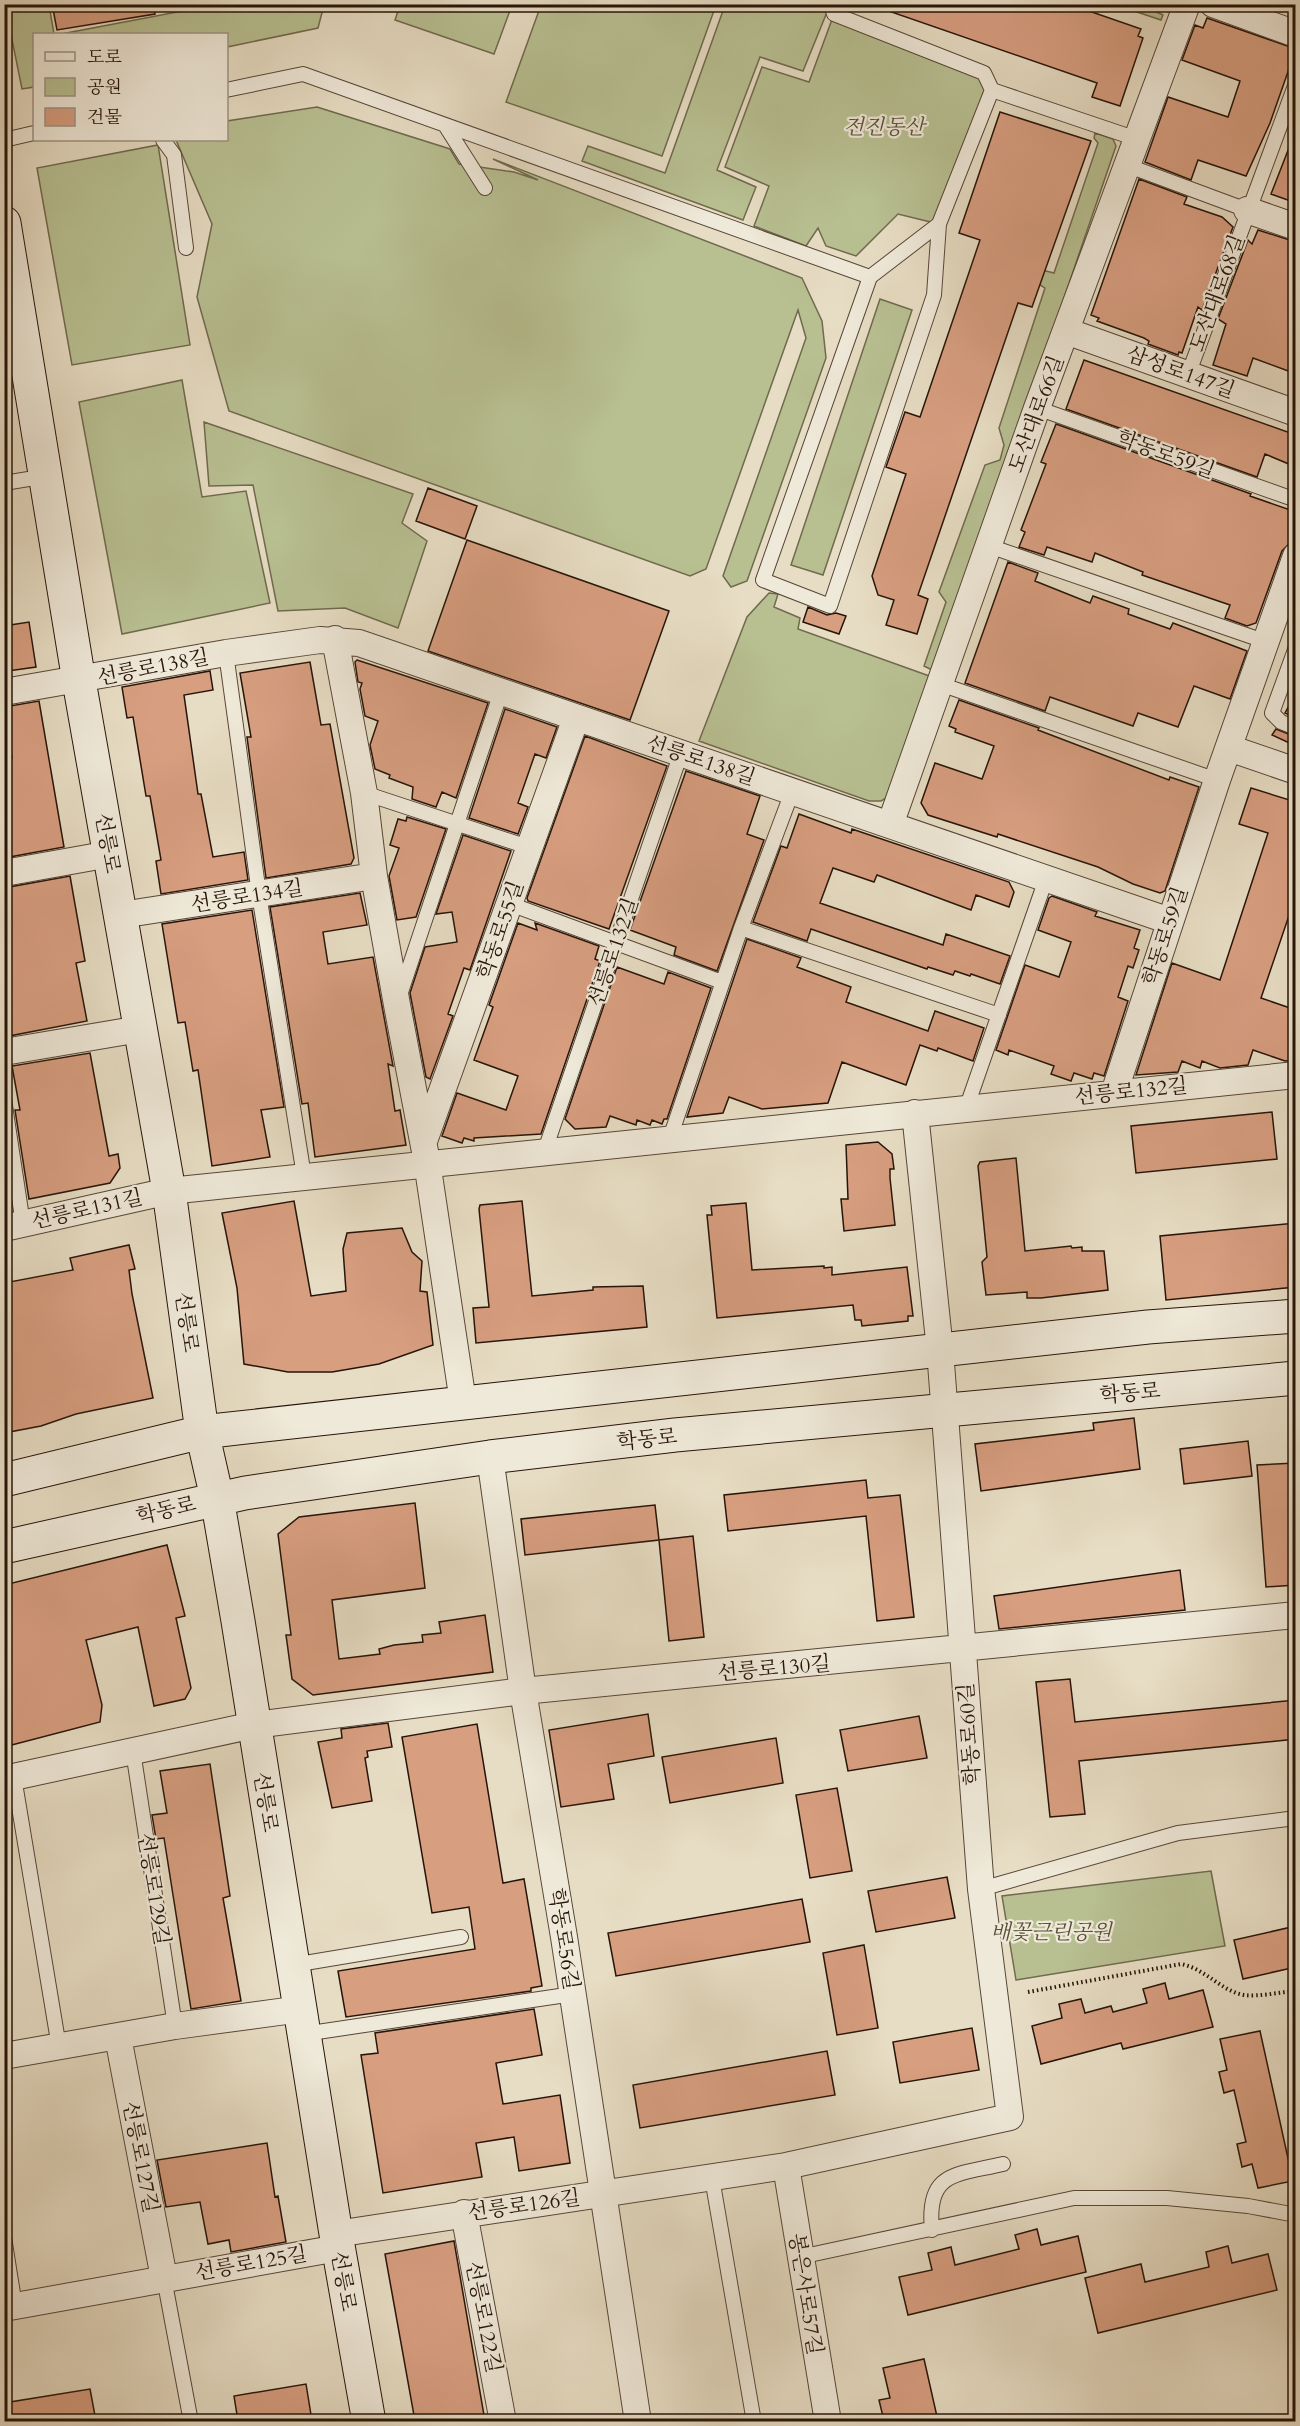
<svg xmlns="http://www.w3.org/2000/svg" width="1300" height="2426" viewBox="0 0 1300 2426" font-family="Cardo,'Noto Serif KR',serif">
<rect width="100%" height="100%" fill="#e7ddc4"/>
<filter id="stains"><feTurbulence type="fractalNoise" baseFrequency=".00333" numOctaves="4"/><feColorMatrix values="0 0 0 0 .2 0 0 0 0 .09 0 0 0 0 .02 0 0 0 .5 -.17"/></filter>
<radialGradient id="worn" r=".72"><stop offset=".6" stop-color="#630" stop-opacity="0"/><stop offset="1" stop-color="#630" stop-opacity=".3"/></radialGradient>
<!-- green -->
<path fill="#b8c092" stroke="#706a4e" stroke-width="1.5" d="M5,5h44l5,29h-20v53l-12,2z
M214,5h110l-6,23 -91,19 -1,-13h-165z
M400,5v-1l112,1 -18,49 -99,-34z
M541,5h175l-54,151 -156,-54z
M725,5h98l4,7 -24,59 -43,-14 -43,113 39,17 -13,33 -161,-59 6,-15 77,27z
M1116,5h25l22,10 -2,5z
M834,14l150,59 8,17 -53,134 -41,-10 -42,42 -30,-10 -8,-18 -12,18 -52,-20 15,-40 -44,-19 37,-100 47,15z
M317,107l133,42 9,15 55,8 24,8 -45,-21 309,119 20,43 4,37 -79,223 -16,6 -8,-11 83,-238 -8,-28 -92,259 -16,7 -461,-165 -32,-114 15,-73 -36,-84h50l1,-19z
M1095,133l18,6 3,7 -180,526 -12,-6 22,-64 -7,-10 46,-127 15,-5 4,-15 -5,-17 46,-140 -8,-5 5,-13 12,3 44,-130 -4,-5z
M158,145l32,200 -118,20 -35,-197z
M880,299l32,11 -89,265 -32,-10z
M182,380l20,117 44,-6 24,112 -148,31 -43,-232z
M204,422l209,72 -11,29 25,18 -29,87 -53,-20 -67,3 -25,-126 -44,1z
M769,593l9,1 -4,13 26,11 -2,11 137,49 -40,115 -14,8h-12l-170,-60 48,-124z
M1211,1871l14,75 -209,34 -14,-84z"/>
<!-- building -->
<path fill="#d79e80" stroke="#271409" stroke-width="1.5" d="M52,4h102l1,10 -98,16z
M877,4h143l20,7 2,-7h49l-2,7 52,18 -3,7 5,2 -23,68 -28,-9 5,-14 -220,-76z
M1207,18l89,31 -26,74 -24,53 -48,-16 -7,20 -46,-18 23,-65 60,20 12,-36 -58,-21 13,-35 8,3z
M1000,112l91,29 -59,166 -14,-4 -100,292 10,4 -11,35 -31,-9 8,-25 -16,-5 -6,-19 34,-102 -20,-7 19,-55 15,5 60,-177 -21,-7z
M1294,135h2v68l-25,-9z
M1139,179l48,18 -3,7 38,13 11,10 -31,83 -4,-3 -16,46 -3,-1 -1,3 -30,-11 1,-3 -5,-3 -47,-17 2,-3 -8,-3z
M1258,230l38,12v119l-5,11 -38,-14 -6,18 -34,-11 13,-41 -8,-5 30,-79 4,4z
M1084,360l212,75v32l-31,-13 -8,23 -191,-68z
M1056,424l195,70 -1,2 46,16v18l-5,12 -9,9 -26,72 -9,3 -22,-8 5,-13 -88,-30 1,-3 -48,-19 -3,9 -45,-15 -3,8 -25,-8 6,-15 -4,-2 25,-66 -5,-2z
M428,488l49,18 -12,33 -49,-18z
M467,540l202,71 -39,109 -202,-69z
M1008,562l30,11 -3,8 55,22 3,-7 36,13 -1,5 42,15 3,-6 74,28 -17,48 -36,-13 -16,41 -40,-14 -5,13 -83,-29 -5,14 -80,-28z
M808,607l19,8 9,-2 10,3 -7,18 -36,-12z
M29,622l7,45 -28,4 -4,-45z
M357,660l131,43 -32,95 -14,-6 -6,15 -24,-8 1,-12 -24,-9 1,-3 -15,-6 -5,-24 8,-24 -13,-5 -5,-27 2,-6 -4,-1 -3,-20z
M310,662l11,63 9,-1 24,134 -3,6 -85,14 -19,-141h4l-11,-64z
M210,671l3,19 -29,5 14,99h3l12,63 31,-5 4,28 -87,14 -5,-33 5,-1 -11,-64h-4l-13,-79 -6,1 -5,-31z
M1296,693v25l-11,-5z
M959,700l80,28 -1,2 131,50 1,-3 29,10 -34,104 -5,2 -27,-9 -35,-17 -100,-33 -1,3 -69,-22 -7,-12 14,-40 47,16 12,-33 -39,-14 1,-3 -7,-3z
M39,701l25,146 -60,11v-98l8,-2 -8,-51z
M505,709l52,18 -11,31 -11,-4 -17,49 10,4 -10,27 -49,-16z
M1276,729l20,8v9l-24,-11z
M585,736l82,30 -58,163 -81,-28 -1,-3z
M686,771l74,25 -13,38 17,6 -47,131 -43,-16 2,-8 -46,-17z
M1251,788l45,14v93l-35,103 35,12v50l-11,1 -32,-11 -5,15 -28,3 -18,-7 -2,7 -18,-7 -4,11 -42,3 36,-112 48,17 48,-147 -29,-9z
M799,814l52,19 1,-4 157,53 5,10 -5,15 -33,-12 -5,15 -94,-35 -3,7 -41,-14 -13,35 123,42 3,-11 64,22 -10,28 -29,-10 -1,2 -15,-5 -2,4 -25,-8 -1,2 -116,-40 -4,12 -54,-19 28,-76 6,2z
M407,817l39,12 -30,88 -19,3 -8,-44 10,-28 -9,-3 8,-26 8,2z
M463,835l48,16 -41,119 -6,-2 -16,46 5,2 -23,63 -4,-2 -16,-84 15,-46 32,-5 -5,-30 -16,2z
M70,876l15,85 -9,2 11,58 -78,15 -5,-27v-121z
M360,893l7,32 -44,7 5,32 45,-7 20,109 -5,-2 7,47 5,-1 6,35 -91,12 -7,-54 -6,1 -32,-197z
M1052,896l45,16 -2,4 45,14 -6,18 5,2 -6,18 -5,-2 -10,31 10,4 -24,75 -10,-3 -2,6 -18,-6 -3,8 -20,-7 3,-8 -45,-16 -1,5 -12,-5 29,-85 34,12 12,-35 -33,-12 11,-32z
M252,910l32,197 -23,3 9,47 -58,9 -14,-96 -5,1 -8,-49 -7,1 -16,-99z
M518,923l19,7 -2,-7 64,23 -4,13 5,2 -59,173 -67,4v3l-10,-3 -2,5 -20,-7 15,-43 49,17 12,-34 -44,-16 19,-53 -4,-2z
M747,939l54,19 -4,9 54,20 -5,15 82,29 7,-20 49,17 -11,33 -35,-13 -1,3 -17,-6 -14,40 -64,-23 -14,41 -66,6 -33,-12 -6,16 -36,4z
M617,967l47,17 4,-12 43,16 -44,131h-3l-2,5 -10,-4 -2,5 -13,-5 -1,5 -26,-9 -4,11 -31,2 -10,-10z
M90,1053l19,103 9,-2 2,14 -10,15 -81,16 -14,-89h5l-8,-44z
M1272,1112l5,47 -141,14 -5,-47z
M878,1142l14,12 2,15h-4v9l5,47 -51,6 -3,-32h7l-2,-54z
M1016,1158l9,93 46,-5 1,2 10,-1v4h22l4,39 -67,8h-14v-6l-41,3 -4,-33 5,-5 -9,-91 2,-4z
M294,1201l17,95 35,-5 -3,-42 4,-16 55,-5 10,24 10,9 -2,30 7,1 6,53 -54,19 -47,8h-44l-44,-8 -7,-76 -15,-75z
M522,1201l10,95 61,-6v-3l50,-1 4,41 -171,16 -3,-35 16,-1 -10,-98 1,-4z
M746,1203l6,67 72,-4v2l8,-1v8l75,-8 6,49h-5v5l-46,5 -1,-6h-6l-2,-15 -136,13 -10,-103h5l-1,-9z
M1296,1223v64l-130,13 -6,-64z
M129,1245l6,24 -6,1 3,24 21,104 -77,16 -35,12 -37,7v-150l69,-13 -3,-12z
M1134,1418l6,51 -159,22 -6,-47 119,-14 -1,-7z
M1248,1441l4,35 -68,8 -4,-35z
M1296,1463v122l-30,2 -9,-122z
M866,1480l2,18 32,-3 14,122 -37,4 -11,-105 -138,15 -4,-36z
M415,1503l10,85 -93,12 7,59 41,-5 -1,-5 15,-4 29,-3 -1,-7 19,-2 -2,-11 46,-7 8,57 -180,23 -21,-16 -6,-44h5l-13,-101 21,-17z
M655,1505l4,35 -134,15 -4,-36z
M693,1536l11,101 -35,4 -10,-101z
M167,1545l18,71 -9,2 15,70 -6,11 -31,7 -16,-79 -52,13 16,65 -2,17 -96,25v-162z
M1180,1570l5,40 -186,19 -5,-33z
M1070,1679l5,43 221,-22v39l-217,22 6,53 -35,3 -14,-135z
M648,1714l6,42 -46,8 6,35 -53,8 -12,-77z
M919,1716l8,42 -79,13 -8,-41z
M388,1723l4,24 -25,4 1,6 -3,1 7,43 -40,7 -14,-66 24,-4 -1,-9z
M477,1724l26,159 21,-4 18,107 -11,2v3l-185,26 -8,-46 137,-22 -6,-42 -37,6 -30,-176z
M776,1738l7,45 -113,20 -8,-46z
M210,1764l20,132 -7,2 18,103 -50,8 -27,-171 -8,1 -4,-24 15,-2 -7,-42z
M837,1788l15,83 -42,7 -14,-83z
M947,1877l8,41 -79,14 -8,-41z
M802,1899l8,43 -194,34 -8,-43z
M1296,1926v41l-53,12 -9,-39z
M864,1945l14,83 -41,7 -14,-82z
M1165,1983l4,16 34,-9 10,37 -90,22 -2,-6 -80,21 -9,-38 30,-8 -3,-14 22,-5 4,14 26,-7 2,6 34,-9 -4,-14z
M534,2009l8,46 -46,8 7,41 57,-9 10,68 -51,8 -5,-34 -38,6 6,34 -99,16 -22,-138 17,-2 -3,-20z
M972,2028l7,42 -79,13 -7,-41z
M1260,2031l33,150 -35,7 -6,-24 -10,3 -5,-23 9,-2 -12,-52 -10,3 -5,-21 8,-2 -7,-31z
M827,2051l8,44 -195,33 -7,-43z
M267,2143l8,54 3,-1 8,46 -55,10 -2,-12 -21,4 -8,-42 -34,5 -9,-47z
M1037,2229l4,16 37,-9 8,36 -178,43 -9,-38 33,-7 -4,-17 23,-6 4,18 64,-16 -4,-14z
M454,2241l31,180h-70l-30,-167z
M1228,2246l4,17 36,-9 9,36 -179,43 -13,-55 56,-14 4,18 64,-15 -3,-15z
M924,2359l14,62h-54l-5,-21 11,-2 -7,-30z
M306,2384l6,37h-74l-4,-25z
M90,2389l6,32h-92v-18z"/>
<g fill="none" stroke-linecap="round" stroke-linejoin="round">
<!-- lane casing -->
<g stroke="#574638" stroke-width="16">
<path id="lane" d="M831,4l3,10 150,59 8,17
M226,90l77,-16 567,203 -107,303 67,26 104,-311 5,-71 53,-134 145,49
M445,125l40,63
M4,140l30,-7
M163,140l11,15 12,93
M1126,165l121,45
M870,277l69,-53
M1188,375l108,-292
M1037,408l259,92
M4,483l43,-7
M989,546l275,95
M1296,647l-24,66 9,9 15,6
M226,653l33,241 45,282
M940,684l277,96
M364,793l164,54
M510,904l212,78
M741,928l258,87
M400,995l101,-303
M4,1099l19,125
M967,1106l79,-227
M670,1138l71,-210 51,-136
M545,1150l136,-397
M133,1751l42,275
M14,1777l45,270
M981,1889l197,-56 118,-15
M293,1965l168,-28
M304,2034l269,-40
M712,2178l42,244
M932,2230c-6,-59 24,-55 71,-66
M4,2237l11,69
M800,2257l274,-59h93l81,8 48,9
M164,2278l27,144"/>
</g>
<!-- street casing -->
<g stroke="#574638" stroke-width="28">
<path id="street" d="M1213,4l83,30
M1247,210l49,17
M1066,331l230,82
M335,639l29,154 10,83 23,129 30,157 36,240
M4,692l222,-39 94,-13 39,3 811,278
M1229,748l67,23
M890,825l147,-417 150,-404
M4,873l106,-19
M121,915l253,-39
M4,1052l136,-23
M1114,1093l103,-313 79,-224
M424,1141l152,-423
M4,1228l165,-37 1127,-116
M490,1457l33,234 41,246 74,485
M4,1779l250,-54 269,-34 773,-76
M118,2037l46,241
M4,2056l171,-30 126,-17
M786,2166l42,256
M464,2213l39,209
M336,2234l450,-68 224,-49 -29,-228 -41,-539 -25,-237
M4,2308l334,-60"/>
</g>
<!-- secondary casing -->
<g stroke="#271409" stroke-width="35">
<path id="secondary" d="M4,223l75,458 90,510 33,241 15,66 21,123 98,613 33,188
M4,1480l198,-48 946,-105 148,-11
M4,1547l241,-54 245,-36 185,-22 621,-57"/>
</g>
<!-- path -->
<path stroke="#271409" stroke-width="4" stroke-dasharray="1.5 3" stroke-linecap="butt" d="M1028,1992l153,-28c25,5 40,27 63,31 15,2 36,-3 52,-4"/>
<!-- lane -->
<use href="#lane" stroke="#efe9d9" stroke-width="14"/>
<!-- street -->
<use href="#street" stroke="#efe9d9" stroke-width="26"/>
<!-- secondary -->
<use href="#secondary" stroke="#efe9d9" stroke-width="33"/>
</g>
<g text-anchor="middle" stroke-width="4.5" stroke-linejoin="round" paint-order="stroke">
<!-- park labels -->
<g font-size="21" font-style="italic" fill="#5a5039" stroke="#efe9d9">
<text x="884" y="134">전진동산</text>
<text x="1051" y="1939">배꽃근린공원</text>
</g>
<!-- street labels -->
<g font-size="21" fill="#271409" stroke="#efe9d9">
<text transform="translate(1217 293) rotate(-70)" y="7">도산대로68길</text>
<text transform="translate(1181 372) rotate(20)" y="7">삼성로147길</text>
<text transform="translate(1036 414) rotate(-70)" y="7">도산대로66길</text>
<text transform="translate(1166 454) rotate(20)" y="7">학동로59길</text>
<text transform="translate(153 667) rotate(-11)" y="7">선릉로138길</text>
<text transform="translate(701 760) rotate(19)" y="7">선릉로138길</text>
<text transform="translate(108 843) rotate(80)" y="7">선릉로</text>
<text transform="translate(247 896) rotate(-9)" y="7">선릉로134길</text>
<text transform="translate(500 930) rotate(-71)" y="7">학동로55길</text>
<text transform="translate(1165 936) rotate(-72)" y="7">학동로59길</text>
<text transform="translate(613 952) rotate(-71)" y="7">선릉로132길</text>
<text transform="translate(1131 1091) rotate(-6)" y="7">선릉로132길</text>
<text transform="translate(87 1209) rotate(-13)" y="7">선릉로131길</text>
<text transform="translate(187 1322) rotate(82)" y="7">선릉로</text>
<text transform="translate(1130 1393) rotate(-5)" y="7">학동로</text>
<text transform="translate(647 1439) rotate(-6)" y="7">학동로</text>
<text transform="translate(166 1510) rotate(-13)" y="7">학동로</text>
<text transform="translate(774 1668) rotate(-5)" y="7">선릉로130길</text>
<text transform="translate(969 1734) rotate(-94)" y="7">학동로60길</text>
<text transform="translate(266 1802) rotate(81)" y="7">선릉로</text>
<text transform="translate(154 1889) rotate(81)" y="7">선릉로129길</text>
<text transform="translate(564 1939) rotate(81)" y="7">학동로56길</text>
<text transform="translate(141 2157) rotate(79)" y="7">선릉로127길</text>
<text transform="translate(524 2205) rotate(-8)" y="7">선릉로126길</text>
<text transform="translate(251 2263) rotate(-10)" y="7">선릉로125길</text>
<text transform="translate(344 2281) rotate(80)" y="7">선릉로</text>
<text transform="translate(806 2294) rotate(81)" y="7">봉은사로57길</text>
<text transform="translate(484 2317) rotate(79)" y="7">선릉로122길</text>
</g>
</g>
<!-- margin -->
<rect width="1300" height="2426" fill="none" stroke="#e7ddc4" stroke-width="24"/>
<rect x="6" y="6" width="1288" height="2414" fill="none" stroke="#271409" stroke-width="3"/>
<rect x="12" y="12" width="1276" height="2402" fill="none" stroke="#271409" stroke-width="1.5"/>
<!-- legend -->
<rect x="33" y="33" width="195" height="108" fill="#efe9d9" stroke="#9f9486" stroke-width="1.5"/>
<rect x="45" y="52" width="30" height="9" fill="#efe9d9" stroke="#9f9486" stroke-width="1.5"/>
<text x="87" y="63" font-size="18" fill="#271409">도로</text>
<rect x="45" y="78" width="30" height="18" fill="#b8c092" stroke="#9f9486" stroke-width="1.5"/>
<text x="87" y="93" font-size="18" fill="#271409">공원</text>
<rect x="45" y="108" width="30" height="18" fill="#d79e80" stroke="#9f9486" stroke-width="1.5"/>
<text x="87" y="123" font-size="18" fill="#271409">건물</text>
<rect width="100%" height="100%" filter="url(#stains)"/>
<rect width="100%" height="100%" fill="url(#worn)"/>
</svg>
